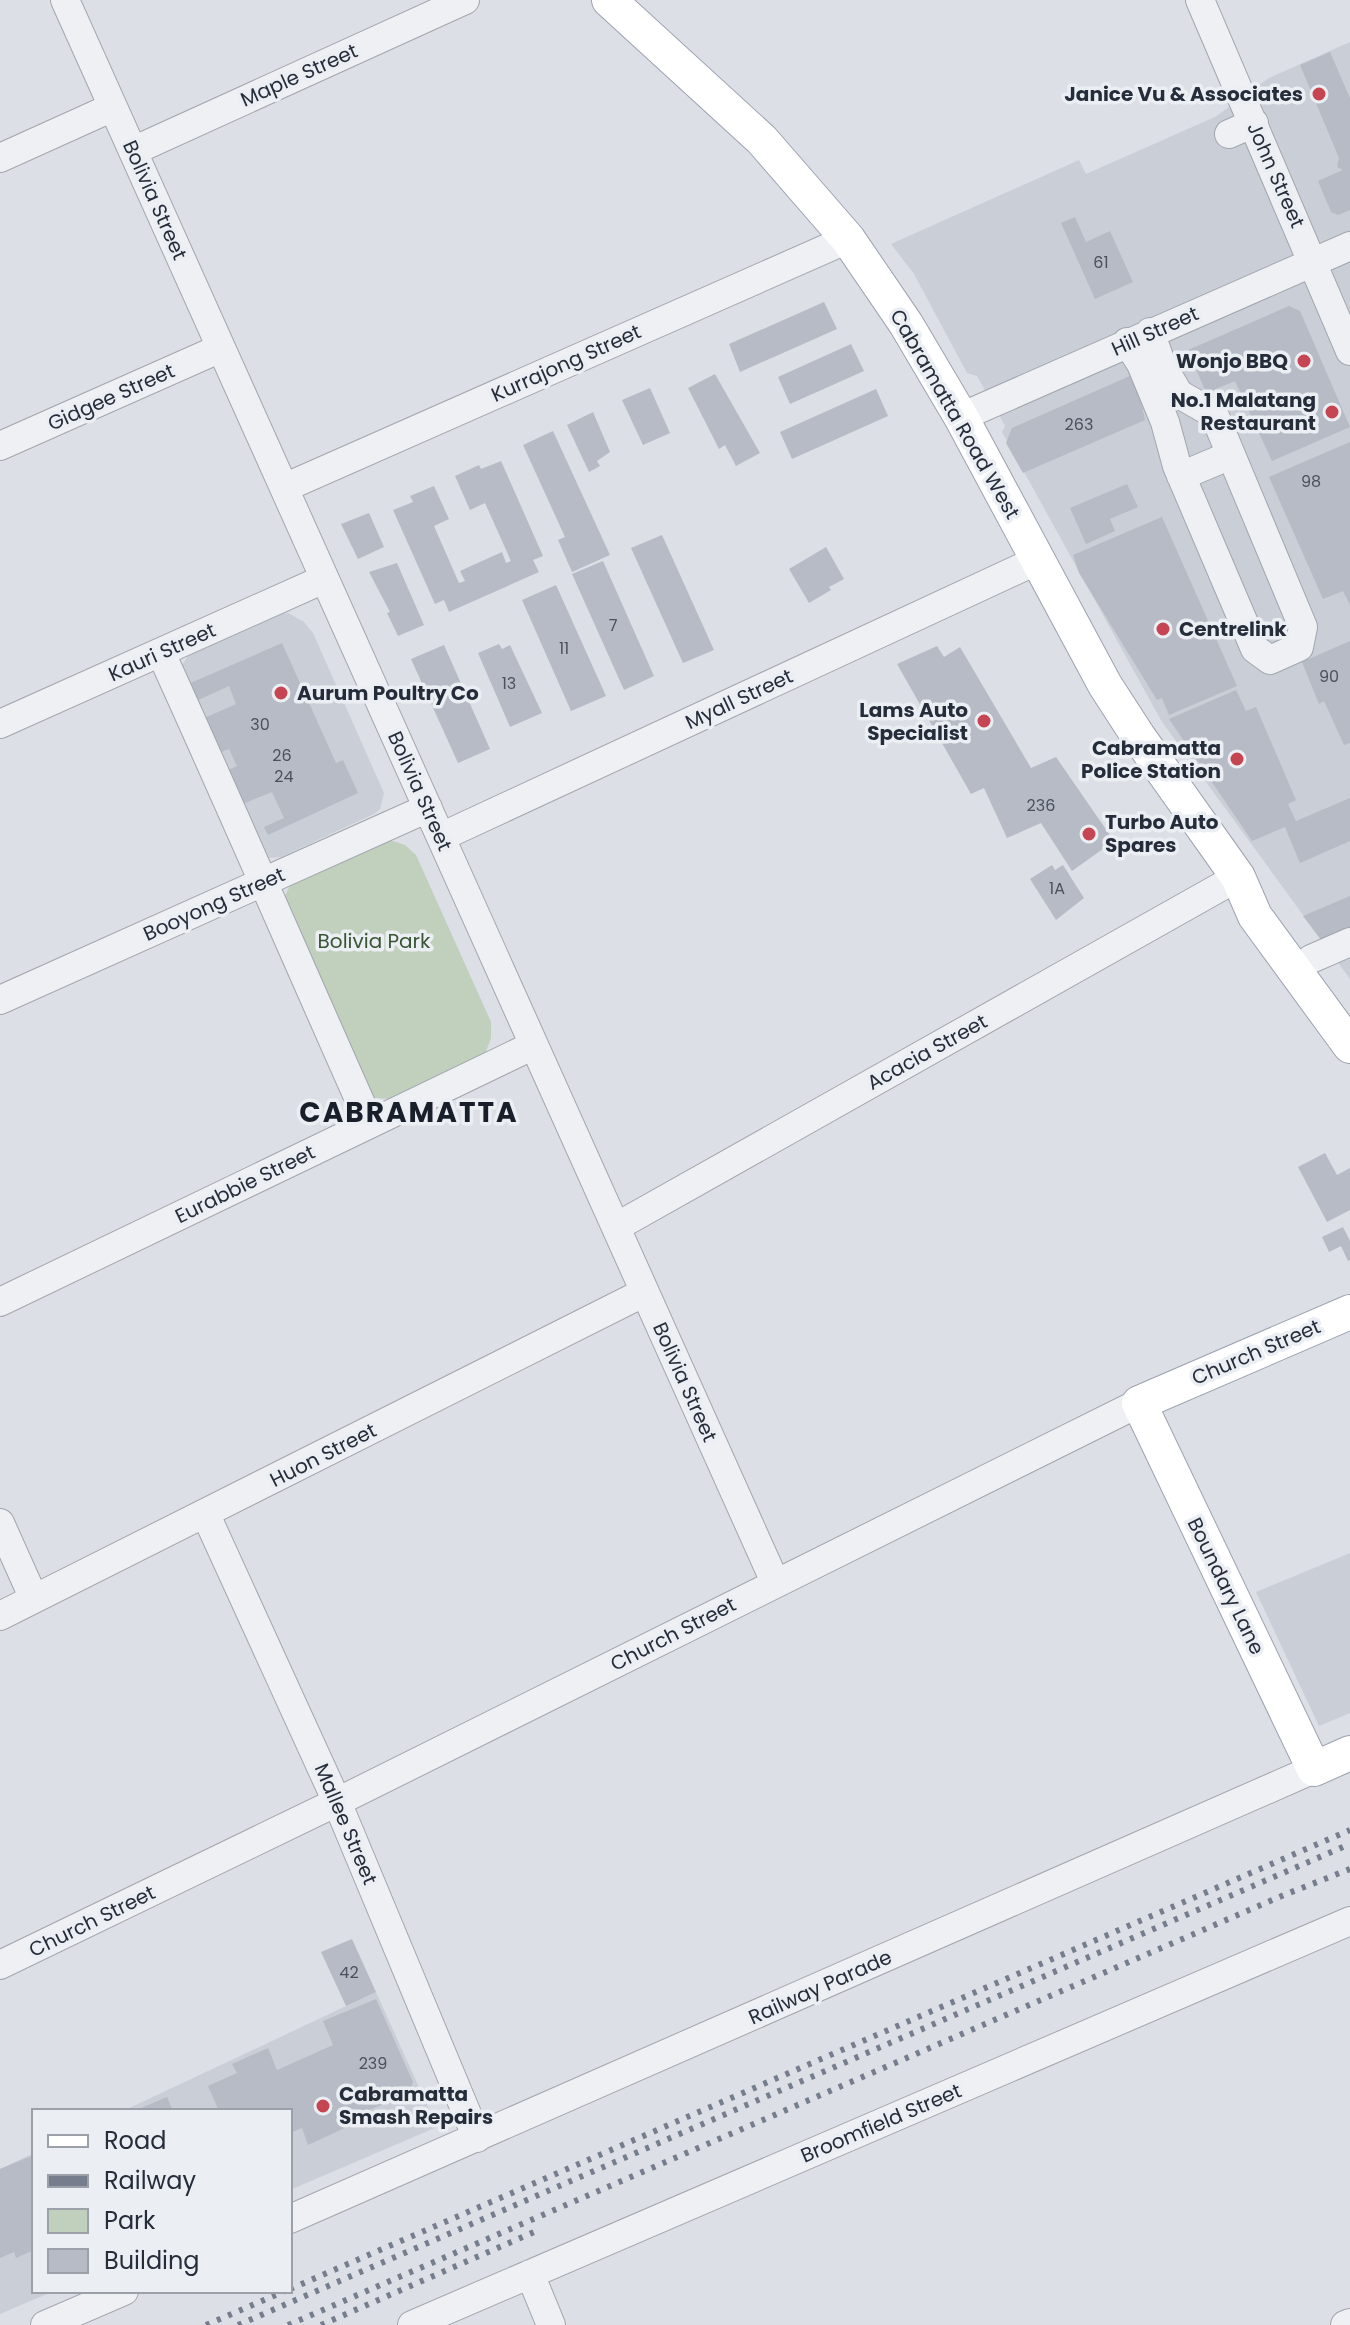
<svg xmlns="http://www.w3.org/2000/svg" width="1350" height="2325" viewBox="0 0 1350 2325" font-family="Poppins,sans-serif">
<rect width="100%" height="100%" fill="#dcdfe5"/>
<!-- built -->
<path fill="#caced6" d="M1350,42v937l-188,-257 -160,-290 3,-6 -28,-50 -10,-3 -53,-99 -23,-30 188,-84 7,14 129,-57 54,-39z
M288,613l16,9 9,11 71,160 -4,16 -6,5 -93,43 -15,1 -87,-188 11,-17 89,-39z
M1350,1553v160l-31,13 -63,-134z
M376,1992l61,135 -147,63v-79h-167z
M34,2153v138h20l-54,23v-145z"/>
<!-- green -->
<path fill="#c1cfbd" d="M390,840l15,5 11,10 75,167v16l-6,16 -95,45 -15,-1 -13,-10 -80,-172 3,-20 6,-13z"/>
<!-- building -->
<path fill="#b6bbc5" d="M1330,52l20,46v112l-12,5 -7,-3 -13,-31 25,-11 -6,-3 2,-9 -39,-93z
M1075,217l11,25 24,-11 23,51 -38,17 -34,-76z
M824,302l13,27 -97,43 -11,-28z
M1289,306l11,5 50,116 -78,34 -37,-80 -29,12 -18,-43z
M851,344l13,27 -74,33 -12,-27z
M715,374l45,79 -24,13 -11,-21 -6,4 -31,-61z
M1132,375l14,30 -4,1 3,14 -122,53 -17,-30 6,-15z
M650,388l20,45 -27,12 -21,-45z
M876,389l12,27 -96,43 -12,-27z
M593,412l17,40 -13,9 3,5 -11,6 -22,-47z
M553,431l57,124 -38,17 -14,-32 7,-3 -42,-92z
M1350,442v163l-7,-14 -20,8 -54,-122z
M501,461l42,95 -10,4 6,12 -90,40 -5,-12 -9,4 -42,-94 20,-8 -3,-6 24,-10 15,33 -15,7 25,57 6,-2 -5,-10 42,-19 4,11 5,-2 -26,-58 -15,7 -15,-34 24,-11 2,4z
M1127,484l11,23 -28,12 5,12 -29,13 -16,-36z
M369,513l15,34 -26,12 -17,-35z
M1162,517l75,169 -68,29 -7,-17 -5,2 -78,-127 -6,-18z
M662,535l52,115 -31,13 -52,-115z
M826,547l18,32 -15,8 2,3 -22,13 -20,-34z
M603,561l51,115 -30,14 -52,-116z
M397,563l27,62 -26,11 -11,-23 3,-1 -21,-40z
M556,585l50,111 -35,15 -49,-111z
M1350,641v102l-6,2 -20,-44 -5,3 -17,-42z
M282,643l54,120 7,-3 15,33 -90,42 -4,-8 20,-9 -12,-26 -32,13 -16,-33 13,-6 -8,-17 -13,5 -16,-34 36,-16 -7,-18 -35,16 -8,-17z
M499,644l3,5 8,-4 32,68 -32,14 -32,-74z
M444,645l46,104 -32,14 -47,-104z
M937,646l7,11 16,-10 71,121 25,-11 58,84 -42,30 -31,-48 -34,15 -23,-50 -13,6 -74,-130z
M1236,690l10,21 10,-4 40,93 -8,4 8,17 54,-23v43l-50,22 -15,-36 -33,14 -83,-122z
M1052,865l3,5 8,-5 21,33 -28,22 -26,-41z
M1350,896v41l-26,7 -21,-28z
M1325,1153l12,22 13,-7v42l-23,12 -29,-55z
M1343,1227l7,14v19l-2,1 -7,-15 -12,6 -7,-15z
M352,1939l24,53 -30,14 -25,-54z
M376,1999l37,83 -3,11 -48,20 2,6 -56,26 -6,-17 -12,5v-22h-71l-11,-25 29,-13 -5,-9 36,-16 9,22 56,-25 -10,-24z
M167,2097l6,14h-39z
M34,2155v95l-18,8 -2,-6 -14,6v-89z"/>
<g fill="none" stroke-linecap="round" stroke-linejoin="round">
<!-- minor casing -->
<g stroke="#a2a6ae" stroke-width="30">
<path id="minor" d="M65,0l710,1582
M1200,0l150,351
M1229,134l25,-11
M133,151l332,-151
M0,158l113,-51
M1127,342l14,22 24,58 12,44 78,183 15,11 29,-13 4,-20 -89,-213 -35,-20 -17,-29 -12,-33
M961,417l389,-171
M0,446l221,-98
M1181,476l50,-21
M284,488l564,-249
M161,653c71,156 139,314 209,471
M0,724l324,-145
M441,837l597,-277
M1311,959l39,-17
M0,1000l428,-192
M616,1227l622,-350
M0,1302l534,-257
M206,1515l131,287 140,336
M0,1523l34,76
M0,1616l645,-324
M0,1965l337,-163 802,-399
M290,2219l1024,-450
M530,2274l21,51
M45,2325l79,-34
M412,2325l938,-404
M1345,2325l5,-2"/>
</g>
<!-- major casing -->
<g stroke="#9ca3b0" stroke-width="36">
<path id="major" d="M609,0l153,140 86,99 58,85 55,93 144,268 33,51 100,141 17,39 95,130
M1350,1312l-211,91 175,366 36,-16"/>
</g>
<!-- minor -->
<use href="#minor" stroke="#eef0f4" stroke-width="28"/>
<!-- major -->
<use href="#major" stroke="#fff" stroke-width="34"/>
<!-- rail -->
<path stroke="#767e8e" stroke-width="6" stroke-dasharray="4 8" stroke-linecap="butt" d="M290,2289l1060,-459
M206,2325l79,-34
M238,2325l1112,-481
M288,2325l996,-430 66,-26
M321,2325l220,-96"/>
</g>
<!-- markers -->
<g fill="#c64552" stroke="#ebeef3" stroke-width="3">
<circle cx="1319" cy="94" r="8"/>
<circle cx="1304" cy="361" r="8"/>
<circle cx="1332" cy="412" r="8"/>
<circle cx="1163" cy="629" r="8"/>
<circle cx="281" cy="693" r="8"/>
<circle cx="984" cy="721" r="8"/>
<circle cx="1237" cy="759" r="8"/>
<circle cx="1089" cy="834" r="8"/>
<circle cx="323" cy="2106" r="8"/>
</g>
<g text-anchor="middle" stroke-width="7" stroke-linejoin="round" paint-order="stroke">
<!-- number labels -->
<g font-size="16" fill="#4a505d">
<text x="1101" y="268">61</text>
<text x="1079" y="430">263</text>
<text x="1311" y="487">98</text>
<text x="613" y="631">7</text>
<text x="564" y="654">11</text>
<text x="1329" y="682">90</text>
<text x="509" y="689">13</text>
<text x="260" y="730">30</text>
<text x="282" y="761">26</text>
<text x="284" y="782">24</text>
<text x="1041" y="811">236</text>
<text x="1057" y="894">1A</text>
<text x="349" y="1978">42</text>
<text x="373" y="2069">239</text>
</g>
<!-- street labels -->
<g font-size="20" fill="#262d3a" stroke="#ebeef3">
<text transform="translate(299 75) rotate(-24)" y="7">Maple Street</text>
<text transform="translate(1276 175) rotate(66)" y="7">John Street</text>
<text transform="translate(155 200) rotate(66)" y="7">Bolivia Street</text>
<text transform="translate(1155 331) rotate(-24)" y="7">Hill Street</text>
<text transform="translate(566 363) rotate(-24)" y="7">Kurrajong Street</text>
<text transform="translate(111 397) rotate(-24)" y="7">Gidgee Street</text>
<text transform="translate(955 414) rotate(60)" y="7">Cabramatta Road West</text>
<text transform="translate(162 652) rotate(-24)" y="7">Kauri Street</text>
<text transform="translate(739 699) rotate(-25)" y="7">Myall Street</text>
<text transform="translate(420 791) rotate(66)" y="7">Bolivia Street</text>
<text transform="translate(214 904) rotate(-24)" y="7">Booyong Street</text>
<text transform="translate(927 1052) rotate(-29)" y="7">Acacia Street</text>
<text transform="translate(245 1184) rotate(-26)" y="7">Eurabbie Street</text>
<text transform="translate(1256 1352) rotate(-23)" y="7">Church Street</text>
<text transform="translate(685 1382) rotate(66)" y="7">Bolivia Street</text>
<text transform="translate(323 1455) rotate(-27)" y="7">Huon Street</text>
<text transform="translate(1226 1586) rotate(64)" y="7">Boundary Lane</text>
<text transform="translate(673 1634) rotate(-27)" y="7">Church Street</text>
<text transform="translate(346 1824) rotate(67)" y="7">Mallee Street</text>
<text transform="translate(92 1921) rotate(-26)" y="7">Church Street</text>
<text transform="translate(820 1987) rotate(-24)" y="7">Railway Parade</text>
<text transform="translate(881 2123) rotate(-23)" y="7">Broomfield Street</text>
</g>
<!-- poi labels -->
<g font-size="20" font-weight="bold" fill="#262d3a" stroke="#ebeef3" text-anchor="end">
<text x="1303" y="101">Janice Vu &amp; Associates</text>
<text x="1288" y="368">Wonjo BBQ</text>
<text x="1316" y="407">No.1 Malatang<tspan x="1316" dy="23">Restaurant</tspan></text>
<text x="1179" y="636" text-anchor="start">Centrelink</text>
<text x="297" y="700" text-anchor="start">Aurum Poultry Co</text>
<text x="968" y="717">Lams Auto<tspan x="968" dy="23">Specialist</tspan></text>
<text x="1221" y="755">Cabramatta<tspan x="1221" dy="23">Police Station</tspan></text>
<text x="1105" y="829" text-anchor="start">Turbo Auto<tspan x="1105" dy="23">Spares</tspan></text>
<text x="339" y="2101" text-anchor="start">Cabramatta<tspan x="339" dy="23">Smash Repairs</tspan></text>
</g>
<!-- park labels -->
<g font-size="20" fill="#395534" stroke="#ebeef3">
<text x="374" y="948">Bolivia Park</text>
</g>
<!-- district labels -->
<g font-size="28" font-weight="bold" letter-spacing="2" fill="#191e2b" stroke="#ebeef3">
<text x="409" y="1122">CABRAMATTA</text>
</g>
</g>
<!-- legend -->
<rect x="32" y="2109" width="260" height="184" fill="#ebeef3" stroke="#9ca1a9" stroke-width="2"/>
<rect x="48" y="2135" width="40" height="12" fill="#ffffff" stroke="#9ca1a9" stroke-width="2"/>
<text x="104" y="2149" font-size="24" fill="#262d3a">Road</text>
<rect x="48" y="2175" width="40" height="12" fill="#767e8e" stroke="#9ca1a9" stroke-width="2"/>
<text x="104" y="2189" font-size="24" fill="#262d3a">Railway</text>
<rect x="48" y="2209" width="40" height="24" fill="#c1cfbd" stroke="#9ca1a9" stroke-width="2"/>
<text x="104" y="2229" font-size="24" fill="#262d3a">Park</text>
<rect x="48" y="2249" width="40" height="24" fill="#b6bbc5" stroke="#9ca1a9" stroke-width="2"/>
<text x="104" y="2269" font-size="24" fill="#262d3a">Building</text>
</svg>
